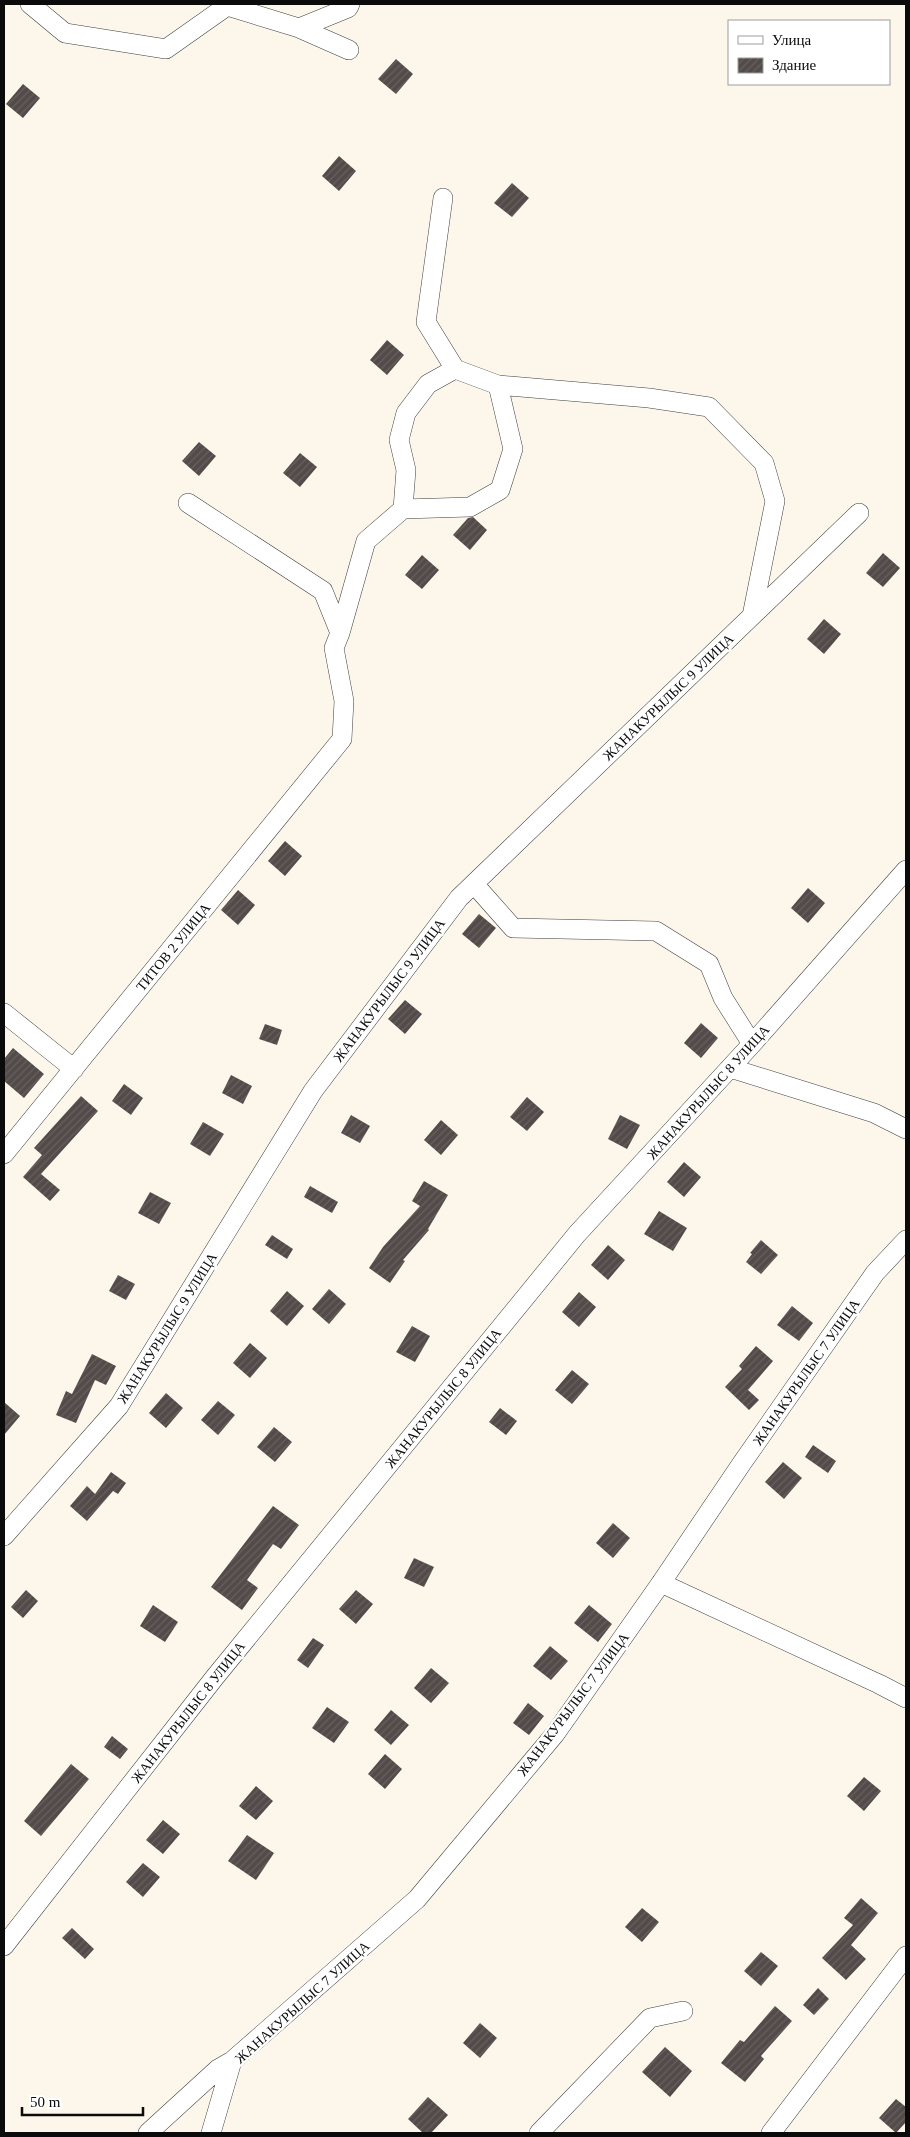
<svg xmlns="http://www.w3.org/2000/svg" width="910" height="2137" viewBox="0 0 910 2137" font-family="'Times New Roman',serif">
<defs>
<pattern id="building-hatch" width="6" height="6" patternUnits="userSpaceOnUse" patternTransform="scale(1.25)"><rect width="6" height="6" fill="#524b49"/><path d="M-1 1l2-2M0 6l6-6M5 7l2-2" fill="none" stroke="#66605f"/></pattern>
</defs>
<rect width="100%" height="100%" fill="#fdf7eb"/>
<!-- building -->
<path fill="url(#building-hatch)" d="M396,59l17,15 -17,20 -18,-15z
M23,84l17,14 -17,20 -17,-14z
M339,156l17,15 -17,20 -17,-15z
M512,183l17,15 -17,19 -18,-14z
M387,340l17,15 -17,20 -17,-15z
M199,442l17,14 -17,20 -17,-15z
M300,453l17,14 -17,20 -17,-14z
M473,517l14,13 -17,20 -17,-15 15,-17z
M883,553l17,15 -17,19 -17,-14z
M422,555l17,15 -17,19 -17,-14z
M824,619l17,15 -17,20 -17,-15z
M285,841l17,15 -17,20 -17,-15z
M808,888l17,15 -17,20 -17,-15z
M238,890l17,15 -17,20 -17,-15z
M479,914l17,14 -17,20 -17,-14z
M405,1000l17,14 -17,20 -17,-15z
M701,1023l17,15 -17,20 -17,-15z
M265,1024l17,6 -5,15 -18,-6z
M13,1048l31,26 -20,24 -20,-17v-22z
M231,1075l21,11 -9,18 -21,-11z
M124,1084l19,14 -12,17 -19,-14z
M81,1096l17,15 -57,63 19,16 -10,11 -27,-24 19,-22 -8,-7z
M527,1097l17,15 -17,19 -17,-14z
M351,1115l19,11 -10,17 -19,-10z
M620,1115l20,10 -13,24 -19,-10z
M441,1120l17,15 -17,20 -17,-15z
M203,1122l21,12 -14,22 -20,-12z
M684,1162l17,15 -17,20 -17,-15z
M424,1181l24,14 -20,34 1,1 -26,30 2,1 -15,22 -21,-15 14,-21 37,-41 -8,-5z
M310,1186l28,16 -6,11 -28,-16z
M150,1192l21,11 -12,21 -21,-11z
M659,1211l28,17 -14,23 -29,-17z
M272,1235l21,14 -6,10 -22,-14z
M761,1240l17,15 -17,19 -15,-12 6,-8 -2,-1z
M608,1245l17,15 -17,20 -17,-15z
M118,1275l17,9 -9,16 -17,-9z
M329,1289l17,15 -17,20 -17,-15z
M287,1291l17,15 -17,20 -17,-15z
M579,1292l17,15 -17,20 -17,-15z
M792,1306l21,17 -14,18 -22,-16z
M412,1326l18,10 -15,26 -19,-10z
M250,1343l17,15 -17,20 -17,-15z
M756,1346l17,15 -25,29 11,10 -10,10 -24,-23 17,-18 -3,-3z
M92,1354l24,12 -10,19 -11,-5 -19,43 -20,-8 10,-24 6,3z
M572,1370l17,14 -17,20 -17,-14z
M166,1393l17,15 -17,20 -17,-15z
M218,1401l17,14 -17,20 -17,-15z
M4,1402l16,14 -16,19z
M500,1408l17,13 -11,14 -17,-13z
M274,1427l18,15 -17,20 -18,-15z
M813,1445l23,16 -8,12 -23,-16z
M783,1462l19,16 -18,21 -19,-17z
M111,1472l15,11 -8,11 -5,-3 -26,30 -17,-15 17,-20 8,8z
M273,1506l26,19 -18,24 -8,-5 -26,36 11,8 -16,22 -31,-23z
M613,1523l17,15 -17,20 -17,-15z
M414,1558l20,9 -10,20 -20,-9z
M26,1590l12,11 -15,17 -12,-11z
M356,1590l17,14 -17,20 -17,-15z
M153,1605l25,17 -13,20 -25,-16z
M589,1605l23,19 -14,18 -24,-19z
M313,1638l11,7 -16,23 -11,-8z
M550,1646l18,15 -17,19 -18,-14z
M431,1668l18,15 -18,20 -17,-15z
M528,1703l16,13 -15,19 -16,-12z
M327,1707l22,15 -15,21 -22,-15z
M391,1710l18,15 -18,20 -17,-15z
M112,1736l16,13 -8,10 -16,-12z
M385,1754l17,15 -17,20 -17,-15z
M71,1764l18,15 -48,57 -17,-15z
M864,1777l17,14 -17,20 -17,-15z
M256,1786l17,15 -17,19 -17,-14z
M163,1820l17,14 -17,20 -17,-14z
M247,1835l27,18 -18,27 -28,-19z
M143,1863l17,14 -17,20 -17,-15z
M861,1898l17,15 -27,32 15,14 -20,21 -24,-22 31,-33 -9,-7z
M642,1908l17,14 -17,20 -17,-15z
M72,1928l22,21 -9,10 -23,-21z
M761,1952l17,14 -17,20 -17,-15z
M818,1988l11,11 -15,16 -11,-10z
M775,2006l17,15 -31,35 3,3 -19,23 -24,-19 19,-23 4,2z
M480,2023l17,15 -17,20 -17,-15z
M665,2047l27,24 -22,26 -28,-25z
M428,2097l20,18 -17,18h-8l-15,-14z
M896,2099l10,8v15l-10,11 -17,-15z"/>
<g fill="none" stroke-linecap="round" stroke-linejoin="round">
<!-- minor casing -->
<g stroke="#3e3e3e" stroke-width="20">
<path id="minor" d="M30,4l35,29 101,16 61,-43 72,22 49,-20 2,-4
M299,28l50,22
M443,198l-17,124 29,47 43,16 151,13 60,9 55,56 11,38 -23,115
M403,509l3,-39 -7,-30 7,-27 22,-29 27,-15
M340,633l26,-92 37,-32 67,-2 30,-17 13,-41 -15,-64
M474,884l39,44 143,3 53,33 14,34 29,46
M4,1013l70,56
M730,1068l144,45 32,16
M4,1154l338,-415 2,-38 -10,-53 6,-15 -17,-42 -135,-88
M4,1536l115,-130 194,-315 146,-193 400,-385
M661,1583l218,101 27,14
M4,1946l211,-269 362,-443 175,-190 154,-174
M148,2133l70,-64 14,-8
M211,2133l21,-72 185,-162 138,-165 106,-151 81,-120 133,-190 31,-33
M539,2133l111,-115 33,-7
M771,2133l135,-177"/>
</g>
<!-- minor -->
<use href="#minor" stroke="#fff" stroke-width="19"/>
</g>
<g text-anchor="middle" stroke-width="5" stroke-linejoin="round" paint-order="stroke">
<!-- street labels -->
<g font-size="14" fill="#0b0b0b" stroke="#fff">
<text transform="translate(668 697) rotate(-44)" y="5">ЖАНАКУРЫЛЫС 9 УЛИЦА</text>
<text transform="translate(173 947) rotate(-51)" y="5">ТИТОВ 2 УЛИЦА</text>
<text transform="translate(389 990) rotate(-53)" y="5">ЖАНАКУРЫЛЫС 9 УЛИЦА</text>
<text transform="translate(708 1092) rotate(-48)" y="5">ЖАНАКУРЫЛЫС 8 УЛИЦА</text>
<text transform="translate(167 1328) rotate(-58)" y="5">ЖАНАКУРЫЛЫС 9 УЛИЦА</text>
<text transform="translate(806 1372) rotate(-55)" y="5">ЖАНАКУРЫЛЫС 7 УЛИЦА</text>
<text transform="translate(443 1398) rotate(-51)" y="5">ЖАНАКУРЫЛЫС 8 УЛИЦА</text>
<text transform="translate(573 1704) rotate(-53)" y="5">ЖАНАКУРЫЛЫС 7 УЛИЦА</text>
<text transform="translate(188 1712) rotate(-52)" y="5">ЖАНАКУРЫЛЫС 8 УЛИЦА</text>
<text transform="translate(302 2002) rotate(-42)" y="5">ЖАНАКУРЫЛЫС 7 УЛИЦА</text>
</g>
</g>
<!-- border -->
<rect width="910" height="2137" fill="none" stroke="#0b0b0b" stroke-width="10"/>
<!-- legend -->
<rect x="728" y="20" width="162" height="65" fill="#ffffff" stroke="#9d9d9d"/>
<rect x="738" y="36" width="25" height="8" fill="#ffffff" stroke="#9d9d9d"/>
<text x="772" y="45" font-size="15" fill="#0b0b0b">Улица</text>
<rect x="738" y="58" width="25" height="15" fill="url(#building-hatch)" stroke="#9d9d9d"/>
<text x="772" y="70" font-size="15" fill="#0b0b0b">Здание</text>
<!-- scale -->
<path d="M22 2107v8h121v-8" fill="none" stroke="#0b0b0b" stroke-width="2.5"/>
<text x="30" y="2107" font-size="15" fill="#0b0b0b" stroke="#ffffff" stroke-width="4" paint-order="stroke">50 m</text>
</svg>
